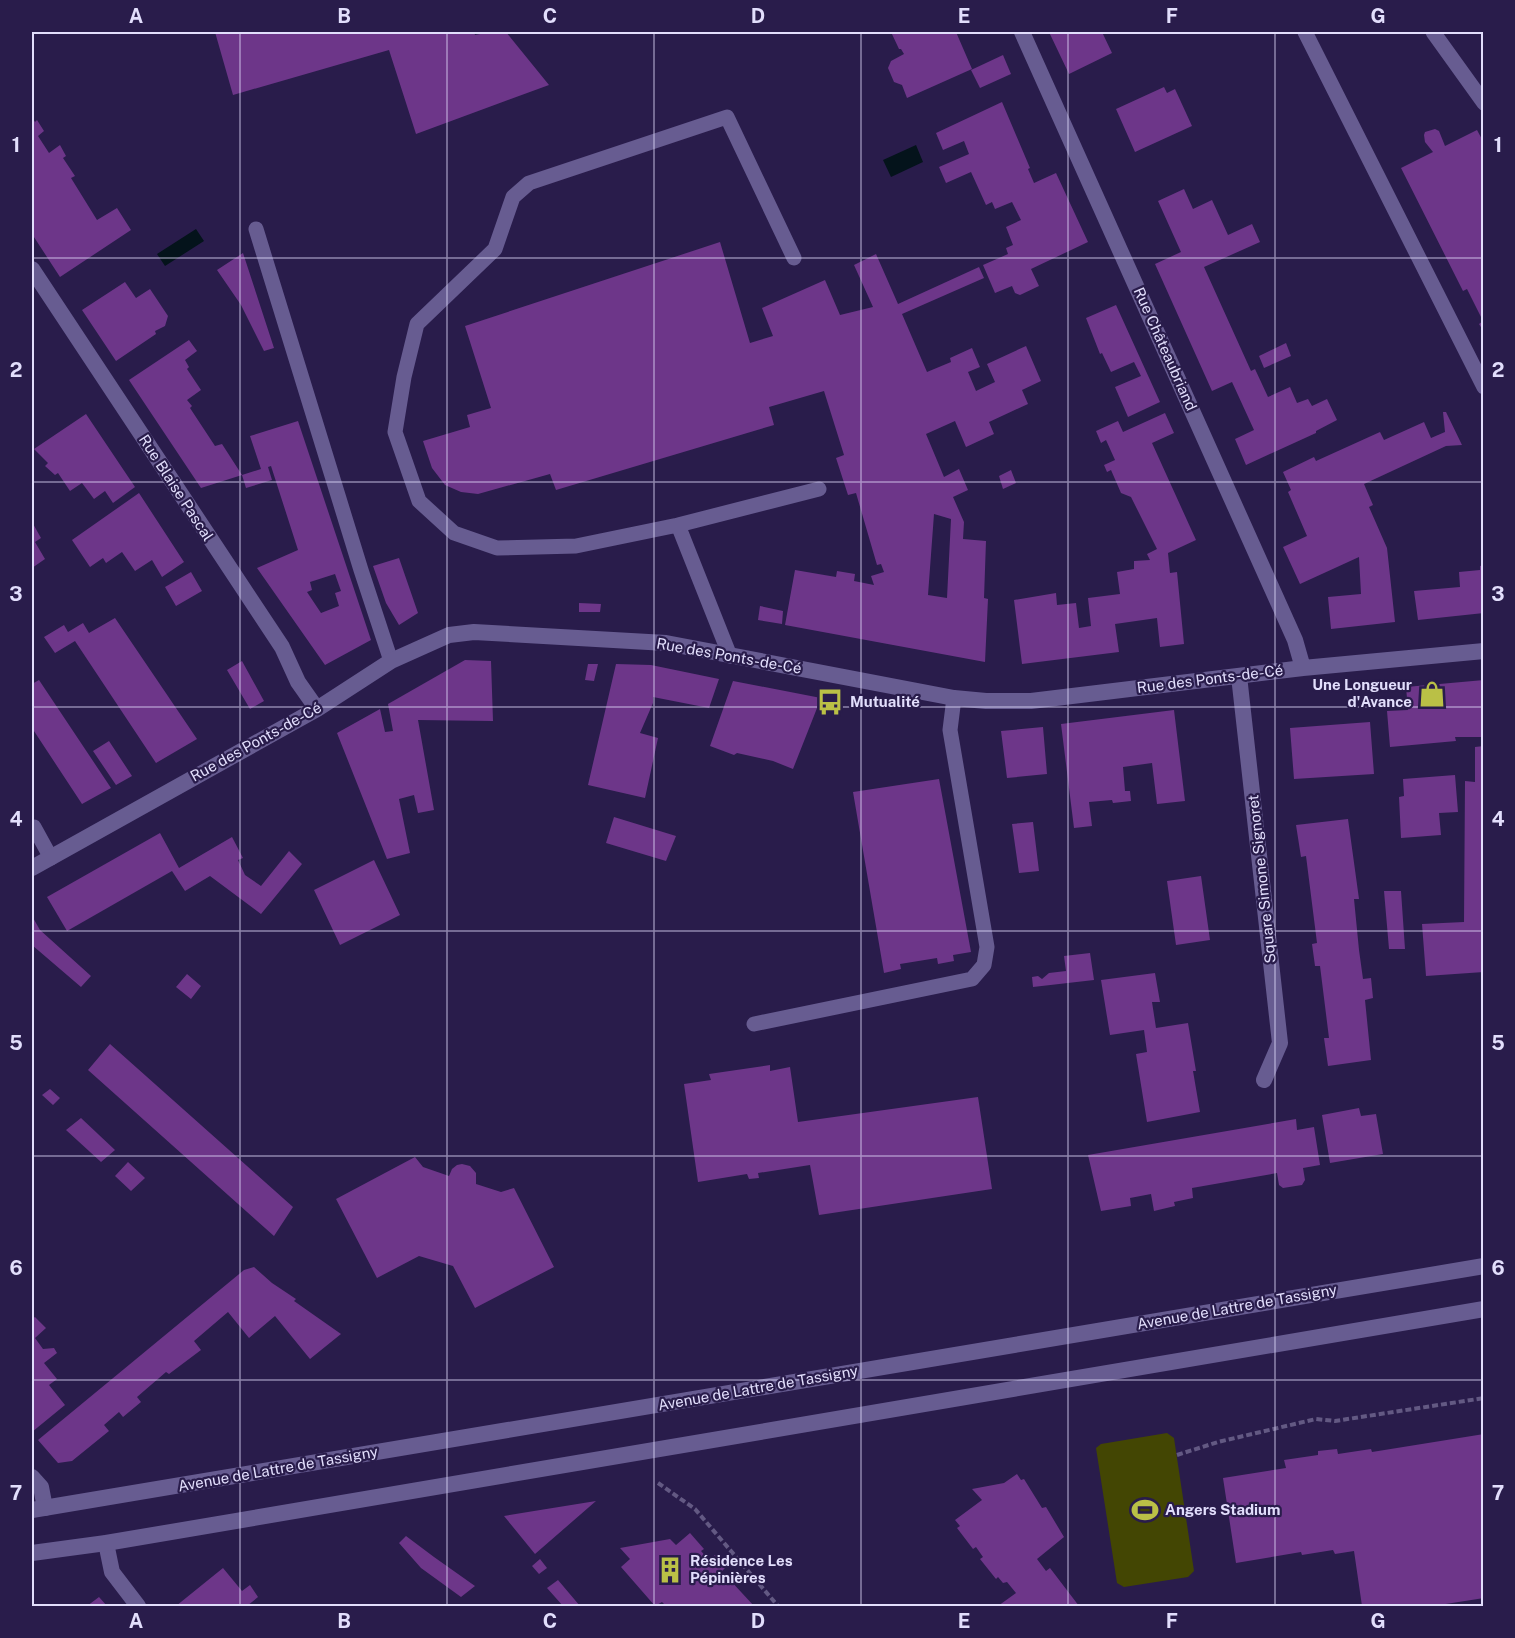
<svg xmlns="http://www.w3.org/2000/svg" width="1515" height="1638" viewBox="0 0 1515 1638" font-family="'Public Sans',sans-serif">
<rect width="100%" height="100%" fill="#291c4b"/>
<!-- green -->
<path fill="#434603" d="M1167,1433l7,5 20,133 -6,6 -64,10 -7,-4 -21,-135 5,-4z"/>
<!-- water -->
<path fill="#04131b" d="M916,145l7,17 -32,15 -8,-17z
M196,229l8,12 -39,25 -8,-12z"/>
<!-- building -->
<path fill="#6d3689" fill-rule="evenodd" d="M215,32h259l1,3 15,-3h16l43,53 -133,49 -27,-84 -156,45z
M891,32h65l16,37 -65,29 -5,-13 -8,-3 -6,-14 3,-7 13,-7 -3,-5h-2z
M1049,32h53l10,21 -43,21z
M1003,55l8,19 -31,14 -9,-18z
M1164,87l3,6 8,-4 17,37 -57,26 -19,-43z
M1002,102l28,66 -2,1 6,14 22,-10 32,69 -57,27 8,17 -19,9 -5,-2 -3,-7 -17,7 -12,-28 25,-11 -2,-6 7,-3 -7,-18 15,-7 -9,-18 -17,7 -3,-7 -6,3 -15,-33 -25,11 -7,-16 30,-13 -5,-13 -21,9 -7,-17z
M32,117l3,5 2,-2 7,11 -6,5 11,17 11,-8 6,11 -3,2 12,18 -4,2 26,42 20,-12 14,22 -71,47 -28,-43z
M1435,129l4,2 6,15 32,-16 7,13v189l-5,-8 4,-3 -16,-32 -4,2 -62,-123 32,-16 -8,-10 -1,-7 1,-3z
M1184,189l9,20 19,-9 16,35 24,-11 8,18 -56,25 47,104 4,-2 13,28 22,-10 7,16 11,-4 4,7 15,-7 10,21 -21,11v2l-70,32 -11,-26 19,-9 -22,-48 -20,9 -57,-127 26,-12 -23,-51z
M720,242l30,101 23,-7 -11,-28 63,-28 15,35 33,-8 -19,-42 22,-11 22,50 81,-37 5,11 -82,36 25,58 24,-10 -1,-4 22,-10 8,19 -12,5 8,19 19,-9 -8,-18 39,-18 15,35 -19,9 6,14 -39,18 5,12 -28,13 -11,-26 -29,13 18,43 15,-8 9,21 -15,7 11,25 -1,17 23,2 -2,57 4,1 -3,63 -200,-37 10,-55 41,7 1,-6 18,3 -1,7 20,4 -3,-9 13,-4 -3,-8 -4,1 -21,-72 -8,2 -12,-37 8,-3 -20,-64 -55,16 5,18 -218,65 -6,-16 -72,20 -17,-2 -16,-7 -13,-17 -9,-27 47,-14 -3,-12 24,-7 -26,-82zM934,514l17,5 -4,79 -19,-3z
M243,253l31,95 -10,3 -23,-46 -24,-35z
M125,282l11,16 14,-9 18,27 -3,10 -10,5 1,3 -40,27 -34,-51z
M1116,305l44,97 -32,15 -13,-30 26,-11 -7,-14 -23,10 -9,-19 -2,1 -14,-36z
M189,340l8,11 -12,9 4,7 -2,2 14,21 -14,10 5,6 -2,2 25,38 7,-2 20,31 19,-6 -11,-33 48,-15 73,219 -46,25 -68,-97 41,-18 -27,-84 -3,1 4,13 -26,8 -4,-13 -41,13 -72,-108zM335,574l6,17 -6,2 4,13 -18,7 -14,-21 5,-2 -2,-8z
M1286,343l5,13 -27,12 -5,-12z
M1443,412h3l16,33 -16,1 -82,38 9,21 -4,2 18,41 8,74 -64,7 -3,-32 33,-3 -2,-37 -59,27 -17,-37 24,-11 -19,-44 3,-2 -8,-18 31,-15 2,4 64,-29 4,8 40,-18 7,16 14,-6z
M1165,413l9,20 -22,10 44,97 -28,13 2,20 7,-1 7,72 -24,3 -3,-29 -42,6 4,28 -97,12 -8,-64 42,-7 1,12 19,-2 3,25 12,-2 -3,-28 32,-4 -3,-22 17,-3v-8l16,-1 -3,-6 10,-5 -26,-52 -10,-4 -10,-23 -4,2 -3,-7 11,-5 -9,-20 -5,3 -5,-12 22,-10 5,11z
M86,414l49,73 -22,16 -8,-12 -11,8 -12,-16 -12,8 -12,-18 -3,2 -10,-9 3,-3 -14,-14z
M1011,470l5,13 -13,6 -4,-13z
M139,493l45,69 -22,15 -10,-17 -17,11 -13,-19 -16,11 -3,-5 -13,9 -18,-27z
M32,522l9,16 -6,4 10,17 -13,9z
M399,558l19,55 -19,12 -13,-22 -13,-37z
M1484,565v48l-66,7 -4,-29 46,-4 -1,-15 21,-2v-4z
M191,572l11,19 -26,15 -11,-19z
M579,603l22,1 -1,8h-21z
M760,606l23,5 -1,13 -24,-4z
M115,618l82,121 -41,24 -81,-122 -20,12 -11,-16 20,-12 4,7 15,-9 6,10z
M465,660l26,1 2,60 -75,-1 16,90 -16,3 -4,-18 -15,4 11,54 -23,6 -50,-126 43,-24 5,23 8,-1 -5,-27z
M242,661l22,40 -14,8 -23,-39z
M588,664h10l-4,17 -9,-1z
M616,664l35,1 68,14 -10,29 -56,-11v6l-13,30 18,5 -13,60 -57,-13z
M39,680l72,108 -29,16 -50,-76v-44z
M1484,680v57h-29l1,4 -66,6 -3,-36 21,-1 -2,-23z
M733,681l88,17 -28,71 -20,-8 -36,-8 -3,2 -24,-9z
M1174,710l11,91 -28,3 -5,-41 -29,4 2,24h5l1,10 -18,2 -1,-3 -23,2 3,24 -18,2 -13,-104z
M1370,722l4,52 -80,5 -4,-51z
M1043,727l4,47 -40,4 -6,-47z
M109,741l23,35 -16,9 -23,-34z
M1484,746v226l-58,4 -4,-52 42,-2 1,-141 10,1v-35z
M1455,775l3,37 -19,1 2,22 -40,3 -2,-41 5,-1 -1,-17z
M939,779l32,173 -18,3 1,6 -16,3 -1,-6 -37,6 1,5 -17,4 -31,-181z
M614,817l62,19 -10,25 -60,-18z
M1348,819l11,80h-5l5,51 4,29 8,-1 2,20 -8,2 6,60 -43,6 -4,-28h5l-9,-72h-5l-3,-22 5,-1 -11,-87 -5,1 -5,-32z
M1033,822l6,49 -20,2 -7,-49z
M160,833l19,35 53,-31 11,21 -5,2 7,15 16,11 28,-35 13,13 -41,50 -51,-38 -25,15 -13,-20 -105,60 -20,-34z
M374,860l26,55 -60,30 -26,-55z
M1201,876l9,64 -34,5 -9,-64z
M1384,891h17l4,58h-16z
M32,916l8,14 51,46 -10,11 -49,-42z
M1090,953l4,27 -61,7 -1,-10 6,-1 4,3 7,-6 17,-2 -2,-15z
M1155,973l5,29h-8l4,26 32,-5 8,48h-3l7,41 -53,10 -11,-68 11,-2 -3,-22 -34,5 -9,-55z
M187,974l14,12 -10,13 -15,-12z
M110,1044l183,163 -19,29 -186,-166z
M770,1065v6l20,-4 8,55 180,-25 14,92 -173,26 -9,-50 -52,8 1,5 -10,1 -2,-5 -49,8 -14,-98 27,-4 -2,-6z
M50,1089l10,9 -7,7 -11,-10z
M1359,1108l2,8 15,-2 7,40 -53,9 -8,-48z
M81,1118l34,32 -14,12 -35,-32z
M1296,1119l1,11 17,-3 6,38 -17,3 2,12 -3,5 -19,3 -4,-3 -2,-12 -85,15 1,10 -19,4 1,4 -21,5 -3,-17 -21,4 1,8 -30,5 -13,-56z
M415,1157l8,10 26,9 3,-7 5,-4 5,-1 8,2 6,7v11l25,8 13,-4 40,79 -79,41 -22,-42 -34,-10 -42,22 -41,-79z
M128,1162l17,16 -14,13 -16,-15z
M254,1267l18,16 24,16 -2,2 47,33 -31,25 -35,-43 -26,22 -21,-26 -34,29 7,9 -32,24 -3,-2 -29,25 4,5 -18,15 -4,-5 -15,13 5,6 -37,30 -14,2 -20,-23 206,-170z
M35,1317l11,11 -11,10 8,11 11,-1 3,5 -13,10 13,16 -8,6 16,20 -33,27v-113z
M1484,1434v164l-51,8h-71l-8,-55 -19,3 -2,-4 -31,5 -1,-3 -65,11 -13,-85 63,-10 -2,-8 34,-5v-4l19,-2 1,5 33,-5 1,3z
M1017,1474l4,6 3,-1 18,29 4,-1 18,30 -27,22 9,12 4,-3 29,38h-81l18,-13 -9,-11 -4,1 -5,-6 -2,2 -16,-20 3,-2 -7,-10 -3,2 -16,-21 3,-2 -5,-6 27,-20 -10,-11 32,-6z
M596,1501l-61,53 -31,-38 30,-5z
M690,1533l14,16 -3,2 8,9 6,-5 11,12 -6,6 7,8 2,-2 25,27h-88l-4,-4 -7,4 -34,-39 9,-8 -10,-11 50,-9 6,6z
M406,1536l28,21 41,29 -14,11 -40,-29 -22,-25z
M540,1559l7,9 -8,6 -7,-8z
M223,1568l19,23 8,-6 8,12 -11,9h-71z
M558,1580l22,26h-17l-16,-18z
M99,1597l8,9h-20z"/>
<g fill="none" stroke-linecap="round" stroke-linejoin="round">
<!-- path -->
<path stroke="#635983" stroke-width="4" stroke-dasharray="6 3" stroke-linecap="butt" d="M1177,1455l41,-13 98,-23 19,2 149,-23
M658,1483l37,26 83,97"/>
<!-- service -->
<path stroke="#675c91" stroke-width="15" d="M1305,32l179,355
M1433,32l51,71
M256,229l105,341 30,91
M794,258l-67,-141 -198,66 -16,14 -18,52 -78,75 -13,53 -9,55 24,69 35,32 43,15 79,-2 102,-21 141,-36
M678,525l52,131
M34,827l17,31
M754,1024l218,-45 12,-14 3,-18 -37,-217 4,-32"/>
<!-- minor -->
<path stroke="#675c91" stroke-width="16" d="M1022,32l273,608 8,28
M32,269l250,378 16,35 19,27
M1239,676l41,367 -16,37
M32,868l285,-159 74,-48 58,-26 25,-3 192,11 288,55 32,3h45l272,-33 181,-17
M32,1477l9,10 4,21
M106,1543l6,29 26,34"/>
<!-- tertiary -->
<path stroke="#675c91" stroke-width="16" d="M32,1510l1452,-244
M32,1553l74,-10 1378,-234"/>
</g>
<!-- grid -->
<path fill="none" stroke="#e2defc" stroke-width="1.5" stroke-opacity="0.55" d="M240,32v1574M447,32v1574M654,32v1574M861,32v1574M1068,32v1574M1275,32v1574M32,258h1452M32,482h1452M32,707h1452M32,931h1452M32,1156h1452M32,1380h1452"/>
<!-- icons -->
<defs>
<g id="shop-bare" transform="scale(2.07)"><path d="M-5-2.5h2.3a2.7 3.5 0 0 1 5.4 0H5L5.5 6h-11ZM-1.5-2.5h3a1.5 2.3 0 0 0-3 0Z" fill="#bac046" stroke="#291c4b" stroke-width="2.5" paint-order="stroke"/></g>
<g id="bus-bare" transform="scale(2.07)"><path d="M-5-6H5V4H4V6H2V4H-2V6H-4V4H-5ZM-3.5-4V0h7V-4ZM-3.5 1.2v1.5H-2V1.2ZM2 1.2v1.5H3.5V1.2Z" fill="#bac046" stroke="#291c4b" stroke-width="2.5" paint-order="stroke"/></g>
<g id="stadium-bare" transform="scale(2.07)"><path d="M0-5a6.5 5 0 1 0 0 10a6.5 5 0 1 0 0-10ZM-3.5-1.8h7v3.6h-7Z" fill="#bac046" stroke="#291c4b" stroke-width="2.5" paint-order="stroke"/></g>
<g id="building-bare" transform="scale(2.07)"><path d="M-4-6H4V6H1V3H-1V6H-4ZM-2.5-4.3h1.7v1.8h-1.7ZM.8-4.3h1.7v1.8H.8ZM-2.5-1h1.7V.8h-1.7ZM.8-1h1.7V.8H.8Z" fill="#bac046" stroke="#291c4b" stroke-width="2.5" paint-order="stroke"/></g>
</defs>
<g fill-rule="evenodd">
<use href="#shop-bare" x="1432" y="694"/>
<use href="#bus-bare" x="830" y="702"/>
<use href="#stadium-bare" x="1145" y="1510"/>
<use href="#building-bare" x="670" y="1570"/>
</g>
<g text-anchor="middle" stroke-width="4.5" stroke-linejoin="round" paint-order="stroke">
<!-- street labels -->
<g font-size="15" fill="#e2defc" stroke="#291c4b">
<text transform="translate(1165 349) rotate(66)" y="5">Rue Châteaubriand</text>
<text transform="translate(176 488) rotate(57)" y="5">Rue Blaise Pascal</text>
<text transform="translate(729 656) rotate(10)" y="5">Rue des Ponts-de-Cé</text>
<text transform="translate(1210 679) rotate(-7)" y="5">Rue des Ponts-de-Cé</text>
<text transform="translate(256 742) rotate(-29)" y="5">Rue des Ponts-de-Cé</text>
<text transform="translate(1262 879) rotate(-96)" y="5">Square Simone Signoret</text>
<text transform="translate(1237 1307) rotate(-10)" y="5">Avenue de Lattre de Tassigny</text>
<text transform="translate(758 1388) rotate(-10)" y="5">Avenue de Lattre de Tassigny</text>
<text transform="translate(278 1469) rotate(-10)" y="5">Avenue de Lattre de Tassigny</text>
</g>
<!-- poi labels -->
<g font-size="15" font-weight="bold" fill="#e2defc" stroke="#291c4b" text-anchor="start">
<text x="1412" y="690" text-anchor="end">Une Longueur<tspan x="1412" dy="17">d'Avance</tspan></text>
<text x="850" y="707">Mutualité</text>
<text x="1165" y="1515">Angers Stadium</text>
<text x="690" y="1566">Résidence Les<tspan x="690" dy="17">Pépinières</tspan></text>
</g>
</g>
<!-- border -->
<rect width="1515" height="1638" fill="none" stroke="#291c4b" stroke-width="66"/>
<rect x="33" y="33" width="1449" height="1572" fill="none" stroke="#e2defc" stroke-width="2"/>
<g font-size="20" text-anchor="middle" font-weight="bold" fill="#e2defc">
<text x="136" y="23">A</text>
<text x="344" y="23">B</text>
<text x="550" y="23">C</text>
<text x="758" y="23">D</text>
<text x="964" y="23">E</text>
<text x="1172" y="23">F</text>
<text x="1378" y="23">G</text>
<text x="16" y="152">1</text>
<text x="1498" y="152">1</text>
<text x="16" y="377">2</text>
<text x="1498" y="377">2</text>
<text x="16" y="601">3</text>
<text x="1498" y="601">3</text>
<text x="16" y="826">4</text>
<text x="1498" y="826">4</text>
<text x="16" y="1050">5</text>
<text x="1498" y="1050">5</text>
<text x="16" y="1275">6</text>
<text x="1498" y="1275">6</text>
<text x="16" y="1500">7</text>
<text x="1498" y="1500">7</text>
<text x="136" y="1628">A</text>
<text x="344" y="1628">B</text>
<text x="550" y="1628">C</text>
<text x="758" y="1628">D</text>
<text x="964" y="1628">E</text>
<text x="1172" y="1628">F</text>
<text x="1378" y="1628">G</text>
</g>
</svg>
